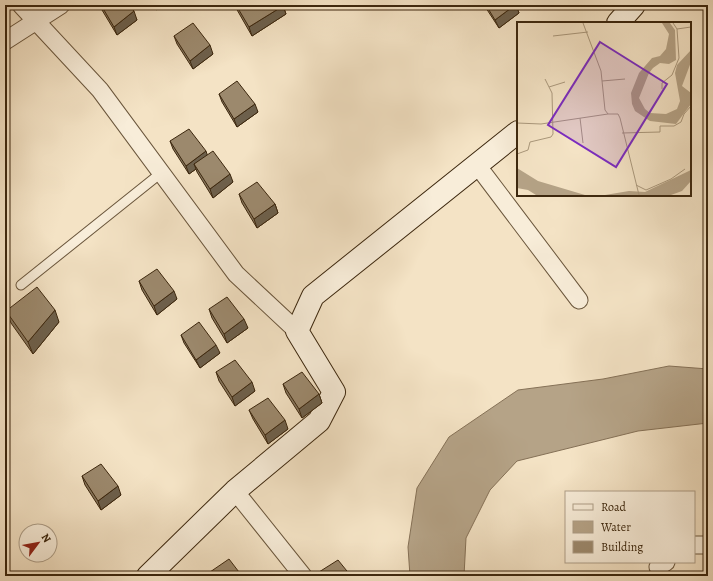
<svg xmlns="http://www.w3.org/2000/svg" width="713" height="581" viewBox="0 0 713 581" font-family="Alegreya,serif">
<rect width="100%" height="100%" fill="#f4e3c5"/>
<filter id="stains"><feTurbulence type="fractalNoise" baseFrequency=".005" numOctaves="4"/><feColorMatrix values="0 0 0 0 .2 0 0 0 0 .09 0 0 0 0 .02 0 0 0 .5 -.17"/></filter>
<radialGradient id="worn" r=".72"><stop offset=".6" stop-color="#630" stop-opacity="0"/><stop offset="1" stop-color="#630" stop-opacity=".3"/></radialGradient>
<!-- water -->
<path fill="#b5a387" stroke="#857157" d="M669,366l39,3v54l-70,8 -121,30 -27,29 -24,48 -2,38h-54l-2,-29 9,-59 32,-51 69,-47 85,-11z"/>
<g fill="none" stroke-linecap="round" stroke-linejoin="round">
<!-- lane casing -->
<g stroke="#6a563c" stroke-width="11">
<path id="lane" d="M21,285l140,-112"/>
</g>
<!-- street casing -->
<g stroke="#6a563c" stroke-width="19">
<path id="street" d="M21,5l79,85 136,184 61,57
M5,41l56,-36
M477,165l102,135
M235,491l68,85
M694,545h14
M658,567l8,-5"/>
</g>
<!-- secondary casing -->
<g stroke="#3c270e" stroke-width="24">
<path id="secondary" d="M618,23l16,-18
M148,576l87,-85 84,-70 15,-29 -37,-61 16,-35 205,-164"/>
</g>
<!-- lane -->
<use href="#lane" stroke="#f8edd9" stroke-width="9"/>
<!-- street -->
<use href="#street" stroke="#f8edd9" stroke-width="17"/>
<!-- secondary -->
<use href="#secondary" stroke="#f8edd9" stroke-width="22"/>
</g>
<!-- wall -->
<path fill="#86765e" stroke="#3c270e" d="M100,5h29l8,15 -20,15 -15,-25z
M235,5h48l3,9 -34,22 -16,-28z
M484,5h32l3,8 -20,15z
M174,36l39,18 -20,15 -16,-25z
M219,94l39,18 -21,15 -15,-25z
M170,141l37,14 26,27 -20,16 -16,-26 -1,-3 -7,5 -16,-25z
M239,194l36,10 3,9 -21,15 -15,-25z
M139,281l38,18 -20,16 -15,-25z
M209,309l39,19 -21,15 -15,-25z
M6,311l53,11 -26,32 -22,-31z
M181,335l39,18 -20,15 -16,-25z
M216,372l39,19 -20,15 -16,-25z
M283,384l36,10 3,9 -20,15 -16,-25z
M249,410l39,19 -20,15 -15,-25z
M82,476l39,19 -20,15 -16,-25z"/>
<!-- shaded-wall -->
<path fill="#6d604c" stroke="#3c270e" d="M35,5h5l-4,3z
M154,5h9l-7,5z
M515,5h1l3,8 -20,15 -4,-8z
M283,6l3,8 -34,22 -3,-9z
M134,11l3,9 -20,15 -3,-8z
M210,45l3,9 -20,15 -3,-8z
M255,104l3,8 -21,15 -3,-8z
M206,151l3,9 -15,4 2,5 -7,5 -3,-8z
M230,174l3,8 -20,16 -3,-9z
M275,204l3,9 -21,15 -3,-9z
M174,291l3,8 -20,16 -3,-9z
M55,310l4,12 -26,32 -5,-12z
M244,319l4,9 -21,15 -3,-9z
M216,345l4,8 -20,15 -4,-8z
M252,382l3,9 -20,15 -3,-9z
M319,394l3,9 -20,15 -3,-9z
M285,420l3,9 -20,15 -3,-9z
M118,486l3,9 -20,15 -3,-9z"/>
<!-- building -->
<path fill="#9c896d" stroke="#3c270e" d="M101,5h28l5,6 -20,16z
M236,5h47v1l-34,21z
M486,5h29l-20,15z
M193,23l17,22 -20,16 -16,-25z
M237,81l18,23 -21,15 -15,-25z
M189,129l17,22 -20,15 -16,-25z
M213,151l17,23 -20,15 -16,-25z
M257,182l18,22 -21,15 -15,-25z
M157,269l17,22 -20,15 -15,-25z
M37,287l18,23 -27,32 -22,-31z
M227,297l17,22 -20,15 -15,-25z
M199,322l17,23 -20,15 -15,-25z
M235,360l17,22 -20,15 -16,-25z
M302,372l17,22 -20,15 -16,-25z
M268,398l17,22 -20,15 -16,-25z
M101,464l17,22 -20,15 -16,-25z
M229,559l13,17h-29l-3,-4z
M338,560l13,16h-29l-3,-4z"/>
<!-- overview -->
<g transform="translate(517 22)">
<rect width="174" height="174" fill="#f4e3c5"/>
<path d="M145,1h8l5,7 1,30 -7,4 -9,-1 -7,5 -4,5 -10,25 6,11 5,4 16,1 11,-5 3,-8 -5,-28 2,-8 14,-15v12l-9,24 9,7v11l-15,20 -26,-3 -15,-10 -3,-7 -1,-11 8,-20 13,-15 8,-2 6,-7 3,-15zM0,146l21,13 47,14h18h-67l-8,-5 -11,-2zM174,148v11l-9,10 -11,4h-66l24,-4 16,1z" fill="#b5a387"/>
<path fill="none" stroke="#aa987c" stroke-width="1" d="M66,1l18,48 4,39 3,4h10l2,4 19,77M160,7l14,-2M36,14l35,-4M85,59l23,-2M32,65l16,-5M145,67v-6l10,-8 7,-17 -2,-29 -4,-6M63,96l3,25M0,101l24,1 67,-10M105,111l38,-1v-6h14l7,-4 3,-8 7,-8M0,132l11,-4 2,-8 21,-5 2,-3 -1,-41 -7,-14M119,163l10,5 25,-11 14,-10"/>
<path fill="#7b2cbf" fill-opacity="0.15" stroke="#7b2cbf" stroke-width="2" d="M83,20l67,42 -51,83 -68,-42z"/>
<rect width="174" height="174" fill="none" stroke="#3c270e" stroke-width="2"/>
</g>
<!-- margin -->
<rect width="713" height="581" fill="none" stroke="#f4e3c5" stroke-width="20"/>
<rect x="6" y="6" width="701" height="569" fill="none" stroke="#3c270e" stroke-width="2"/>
<rect x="10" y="10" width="693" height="561" fill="none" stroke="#3c270e"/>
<!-- legend -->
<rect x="565" y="491" width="130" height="72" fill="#f8edd9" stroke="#ad9e88"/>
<rect x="573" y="504" width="20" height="6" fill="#f8edd9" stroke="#ad9e88"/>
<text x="601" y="511" font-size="12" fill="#3c270e">Road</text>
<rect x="573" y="521" width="20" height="12" fill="#b5a387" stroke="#ad9e88"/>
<text x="601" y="531" font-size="12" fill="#3c270e">Water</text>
<rect x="573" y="541" width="20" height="12" fill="#9c896d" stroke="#ad9e88"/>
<text x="601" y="551" font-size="12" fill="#3c270e">Building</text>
<!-- north arrow -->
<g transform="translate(38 543) rotate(58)"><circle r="19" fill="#f8edd9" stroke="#ad9e88"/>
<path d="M0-3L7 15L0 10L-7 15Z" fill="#8f2418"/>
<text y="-6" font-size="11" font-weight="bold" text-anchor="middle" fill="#3c270e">N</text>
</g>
<rect width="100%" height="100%" filter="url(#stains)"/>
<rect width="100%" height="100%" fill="url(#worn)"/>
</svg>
